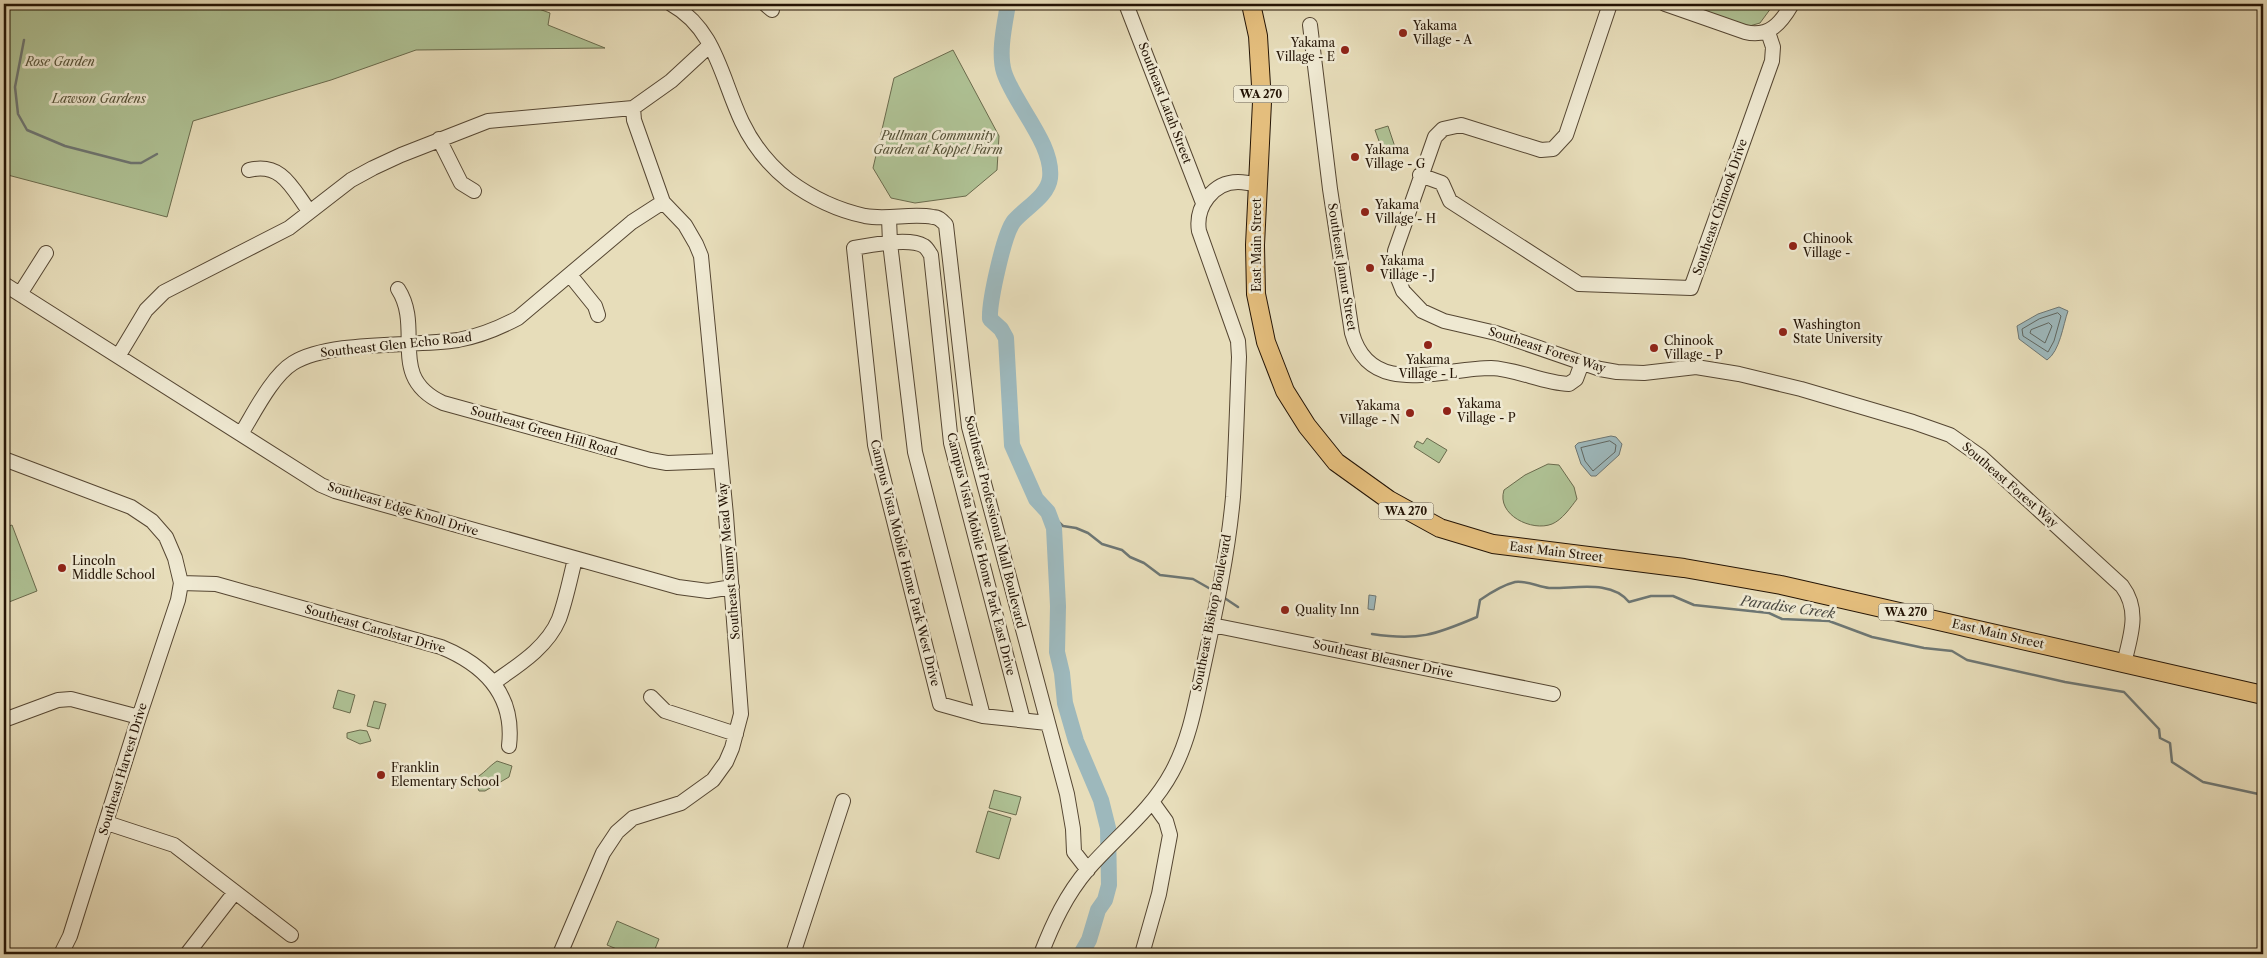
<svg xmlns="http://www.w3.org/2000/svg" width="2267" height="958" viewBox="0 0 2267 958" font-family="'Libre Caslon Text',serif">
<rect width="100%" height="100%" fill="#e7ddba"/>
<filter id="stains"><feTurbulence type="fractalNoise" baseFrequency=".004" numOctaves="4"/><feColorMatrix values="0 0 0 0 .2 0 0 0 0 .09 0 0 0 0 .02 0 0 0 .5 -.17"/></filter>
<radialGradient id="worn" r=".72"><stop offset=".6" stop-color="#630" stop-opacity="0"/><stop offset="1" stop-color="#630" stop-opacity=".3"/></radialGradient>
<!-- green -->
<path fill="#afc295" stroke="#6a6b4d" d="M4,4h521l25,9 -2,12 57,23 -189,2 -85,30 -138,41 -26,96 -163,-43z
M1681,4h93l-14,19 -14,4z
M953,50l46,86 -2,34 -31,26 -51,7 -24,-5 -18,-30 21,-90z
M1388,126l8,24 -12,5 -9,-25z
M1427,438l20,12 -8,13 -25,-16 3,-6 6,3z
M1548,464l11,1 15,22 3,12c-6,8 -15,21 -25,25 -20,8 -56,-9 -48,-34l21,-15z
M12,525l25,66 -33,13v-76z
M338,690l17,5 -5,18 -17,-5z
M374,701l12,3 -7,25 -12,-3z
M360,730l7,1 4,10 -11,3 -13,-6v-5z
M497,761l15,5 -3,11 -24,14h-6l-5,-12c11,-6 14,-12 23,-18z
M994,790l27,7 -5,18 -27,-7z
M988,811l23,7 -12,41 -23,-7z
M617,921l42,18 -6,15h-24l-22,-9z"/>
<!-- water -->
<path fill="#9db8bc" stroke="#6d7673" d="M126,96l3,6 -2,2h-12l1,-7z
M2059,307l9,4c-5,14 -8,40 -21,49l-28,-21 -2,-13 21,-12z
M1611,436l5,1 6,7 -3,11 -23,21h-5l-10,-12 -6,-18 3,-3z
M1369,595l7,1 -2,14 -6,-1z"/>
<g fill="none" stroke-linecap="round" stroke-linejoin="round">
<!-- shore -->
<path stroke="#606660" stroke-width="1" d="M2058,313l3,3 -7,25 -6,11 -25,-16 -1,-7 17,-10z
M2049,323l3,3 -7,17 -15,-10 1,-3z
M1610,441l6,4 -1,7 -22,19 -8,-10 -4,-13z"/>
<!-- stream -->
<path stroke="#6d7673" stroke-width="2.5" d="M24,40l-9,47 3,27 9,16 38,16 66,17h10l16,-9
M1048,512l15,14 13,2 12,5 14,11 20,6 8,7 14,6 16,12 33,4 21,12
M1223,597l15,10
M1372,634c46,7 63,1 105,-17l3,-17c10,-7 23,-15 35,-18 10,-2 24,5 34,6 25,1 62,-9 80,14l22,-6h22l21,9 75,8 13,6 47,2 43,16 52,11 28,3 15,9 98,22 59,10 35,37 1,9 10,5 2,19 31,20 60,13"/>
<!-- river -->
<path stroke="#9db8bc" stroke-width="16" d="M1008,4c-3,19 -10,48 -4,68 10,32 50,72 46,106 -2,18 -25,30 -36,43 -10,12 -25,81 -24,98l11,10 5,9 6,107 24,54 12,13 6,16 4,78 -1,46 5,21 3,30 11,38 25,59 7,28 1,57 -4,15 -7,10 -9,30 -8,14"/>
<!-- minor casing -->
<g stroke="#554632" stroke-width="16">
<path id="minor" d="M671,4c45,25 50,74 71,118 11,23 27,43 47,59 23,17 48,29 76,35 23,4 46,-3 68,1 6,0 9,4 13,8l23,202 98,367 6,35 1,23 14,18
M765,4l7,6
M1126,4l77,199
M1610,4l-44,131 -13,14 -12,1 -80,-25 -18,4 -8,8 -40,114v20l8,20 19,20 22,10 52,12 104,36 17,3 27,1 52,-6 43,7 62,15 112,33 37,13 30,21 142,130c18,24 9,49 2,77
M1665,4l80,28c24,6 36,-9 47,-28
M1310,25l20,164 22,144c18,66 90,35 139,35 26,1 52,15 78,16l7,-5 6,-16
M439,139l22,44 13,8
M249,170c33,-8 43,18 60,41
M1420,175l22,8 8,18 129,83 112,4 81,-227 1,-14 -5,-15
M889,218l1,25 25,209 68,264
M570,275l25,31 3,9
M4,284l317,201 14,6 343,96 30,4 24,-4
M398,289c26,40 -12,88 45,114l207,57 17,3 52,-2
M20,294l26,-41
M119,355l27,-45 18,-18 125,-64 62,-48 22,-12 28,-13 87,-34 145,-13 38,-27 39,-36
M241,434c13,-21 31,-58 52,-71 38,-23 118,-16 165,-23 22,-4 41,-12 60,-22l114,-96 31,-20
M4,459l127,48 21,14 14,16 9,21 6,25 -3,17 -39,117 -69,219 -9,18
M181,583l35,1 225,63c44,18 74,48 68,99
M1212,625l341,69
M493,683c24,-17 54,-35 66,-64 7,-19 11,-40 16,-60
M651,697l14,14 71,23
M4,720l54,-20 13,-1 68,18
M1023,720l-72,-277 -20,-188c-2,-3 -4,-7 -7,-9 -15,-9 -53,-1 -70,2l21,197 65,259 43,12 55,6 9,1
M107,823l67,22 117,90
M187,954l48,-62
M560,954l43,-101 14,-21 16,-14 48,-15 32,-23 13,-18 6,-14 9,-34 -15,-199 -25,-259 -5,-12 -11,-19 -22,-23 -29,-82 -1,-12
M793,954l50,-153
M1041,954c12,-31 25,-59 47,-85 29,-33 63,-58 84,-97 18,-33 24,-71 32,-108 12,-55 24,-111 29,-167 3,-47 4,-93 6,-140l-1,-16 -39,-110c-4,-24 14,-49 39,-49 7,0 13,2 20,2
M1142,954l17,-60 11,-59 -4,-14 -13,-18"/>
</g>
<!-- major casing -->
<g stroke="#241405" stroke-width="20">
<path id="major" d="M1251,4l7,32 4,66 -7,143 1,49 10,48 19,49 22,35 29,36 53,38 51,28 53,16 191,24 97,17 482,110"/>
</g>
<!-- minor -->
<use href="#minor" stroke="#efe9d2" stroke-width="14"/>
<!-- major -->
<use href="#major" stroke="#e4be7d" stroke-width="18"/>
</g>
<!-- markers -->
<g fill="#8f2418" stroke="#efe9d2" stroke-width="2">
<circle cx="1403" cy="33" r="5"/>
<circle cx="1345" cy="50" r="5"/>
<circle cx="1355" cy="157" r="5"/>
<circle cx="1365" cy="212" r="5"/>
<circle cx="1793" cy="246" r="5"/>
<circle cx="1370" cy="268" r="5"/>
<circle cx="1783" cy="332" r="5"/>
<circle cx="1428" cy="345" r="5"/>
<circle cx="1654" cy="348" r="5"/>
<circle cx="1447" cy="411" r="5"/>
<circle cx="1410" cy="413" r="5"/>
<circle cx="62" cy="568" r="5"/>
<circle cx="1285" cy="610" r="5"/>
<circle cx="381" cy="775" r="5"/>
</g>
<g text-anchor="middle" stroke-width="5" stroke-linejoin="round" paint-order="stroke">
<!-- shield labels -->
<g fill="#efe9d2" stroke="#615442" stroke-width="1">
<rect x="1233.5" y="85.5" width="55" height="17" rx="4"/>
<rect x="1378.5" y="502.5" width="55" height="17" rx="4"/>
<rect x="1878.5" y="603.5" width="55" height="17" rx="4"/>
</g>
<g font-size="11" font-weight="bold" fill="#241405">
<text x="1261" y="98">WA 270</text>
<text x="1406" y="515">WA 270</text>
<text x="1906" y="616">WA 270</text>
</g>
<!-- poi labels -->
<g font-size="12" fill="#241405" stroke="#efe9d2" text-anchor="start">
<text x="1413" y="30">Yakama<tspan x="1413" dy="14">Village - A</tspan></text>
<text x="1335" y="47" text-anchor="end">Yakama<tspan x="1335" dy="14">Village - E</tspan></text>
<text x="1365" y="154">Yakama<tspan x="1365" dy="14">Village - G</tspan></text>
<text x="1375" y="209">Yakama<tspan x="1375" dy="14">Village - H</tspan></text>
<text x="1803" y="243">Chinook<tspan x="1803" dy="14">Village -</tspan></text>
<text x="1380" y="265">Yakama<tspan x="1380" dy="14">Village - J</tspan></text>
<text x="1793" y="329">Washington<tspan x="1793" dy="14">State University</tspan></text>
<text x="1664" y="345">Chinook<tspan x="1664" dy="14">Village - P</tspan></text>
<text x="1428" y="364" text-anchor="middle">Yakama<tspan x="1428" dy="14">Village - L</tspan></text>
<text x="1457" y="408">Yakama<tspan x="1457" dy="14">Village - P</tspan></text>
<text x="1400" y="410" text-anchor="end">Yakama<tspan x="1400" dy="14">Village - N</tspan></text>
<text x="72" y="565">Lincoln<tspan x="72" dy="14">Middle School</tspan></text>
<text x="1295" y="614">Quality Inn</text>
<text x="391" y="772">Franklin<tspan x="391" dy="14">Elementary School</tspan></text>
</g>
<!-- park labels -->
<g font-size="12" font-style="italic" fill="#555137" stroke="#efe9d2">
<text x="60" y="66">Rose Garden</text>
<text x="99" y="103">Lawson Gardens</text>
<text x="938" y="140">Pullman Community<tspan x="938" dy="14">Garden at Koppel Farm</tspan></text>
</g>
<!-- street labels -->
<g font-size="12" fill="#241405" stroke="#efe9d2">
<text transform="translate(1165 103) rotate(69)" y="4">Southeast Latah Street</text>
<text transform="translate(1720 207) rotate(-71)" y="4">Southeast Chinook Drive</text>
<text transform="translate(1257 245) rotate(-90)" y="4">East Main Street</text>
<text transform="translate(1342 267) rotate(81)" y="4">Southeast Jamar Street</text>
<text transform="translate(396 345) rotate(-6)" y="4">Southeast Glen Echo Road</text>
<text transform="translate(1547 350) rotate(18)" y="4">Southeast Forest Way</text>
<text transform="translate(544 431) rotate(16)" y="4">Southeast Green Hill Road</text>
<text transform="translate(2010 485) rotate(41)" y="4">Southeast Forest Way</text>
<text transform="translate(403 509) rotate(17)" y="4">Southeast Edge Knoll Drive</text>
<text transform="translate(995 522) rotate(76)" y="4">Southeast Professional Mall Boulevard</text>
<text transform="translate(1556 552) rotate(7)" y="4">East Main Street</text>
<text transform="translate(981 554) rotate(76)" y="4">Campus Vista Mobile Home Park East Drive</text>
<text transform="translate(729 561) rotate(-95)" y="4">Southeast Sunny Mead Way</text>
<text transform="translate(905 563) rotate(76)" y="4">Campus Vista Mobile Home Park West Drive</text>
<text transform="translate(1212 613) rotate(-79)" y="4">Southeast Bishop Boulevard</text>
<text transform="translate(375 629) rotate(16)" y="4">Southeast Carolstar Drive</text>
<text transform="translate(1998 634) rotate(13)" y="4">East Main Street</text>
<text transform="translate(1383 659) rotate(12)" y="4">Southeast Bleasner Drive</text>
<text transform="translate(123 769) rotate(-73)" y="4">Southeast Harvest Drive</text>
</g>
<!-- water labels -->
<g font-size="14" font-style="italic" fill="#4e4d45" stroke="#efe9d2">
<text transform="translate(1788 607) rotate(8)" y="5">Paradise Creek</text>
</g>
</g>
<!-- margin -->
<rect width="2267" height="958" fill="none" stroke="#e7ddba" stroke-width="20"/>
<rect x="5" y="5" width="2257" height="948" fill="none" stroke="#241405" stroke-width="2.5"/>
<rect x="10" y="10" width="2247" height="938" fill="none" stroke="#241405"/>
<rect width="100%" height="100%" filter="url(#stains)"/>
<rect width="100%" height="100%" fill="url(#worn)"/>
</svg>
